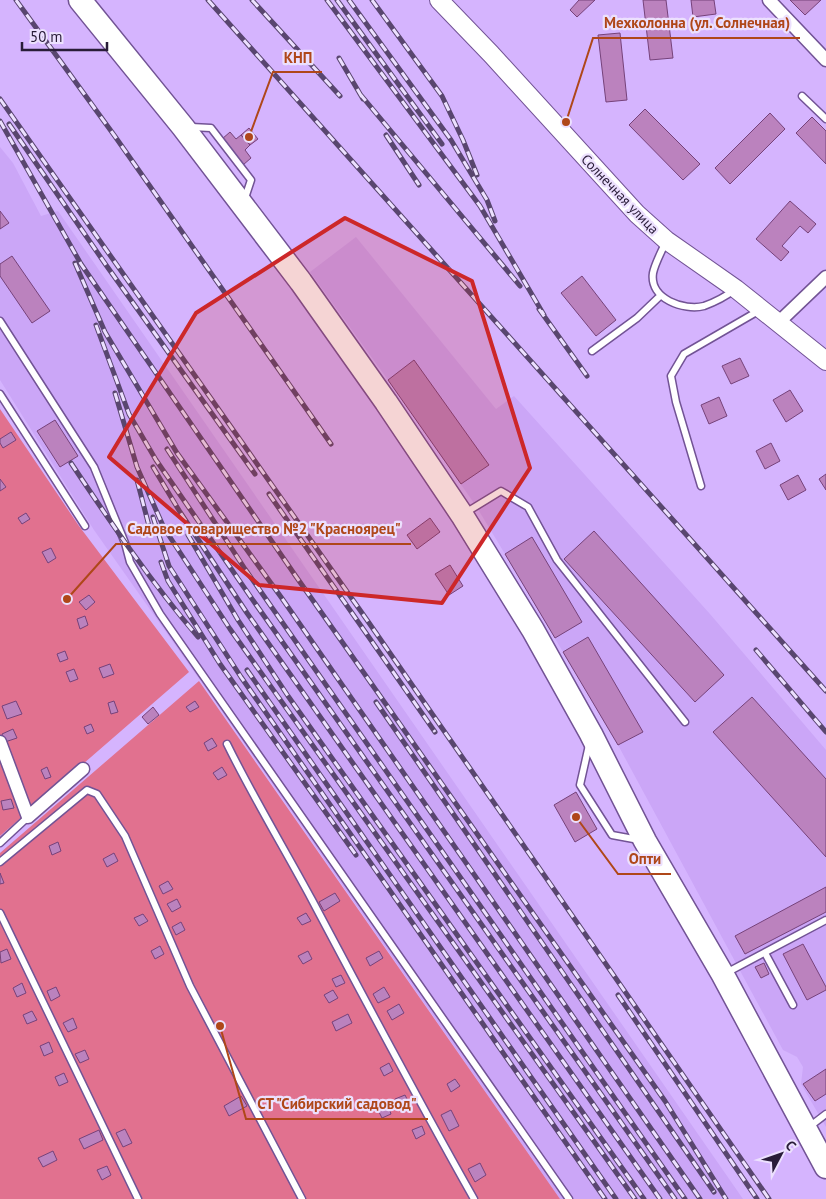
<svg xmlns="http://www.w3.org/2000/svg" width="826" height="1199" viewBox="0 0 826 1199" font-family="'PT Sans',sans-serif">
<rect width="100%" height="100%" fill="#d5b4fe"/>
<!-- built -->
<path fill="#cba6f7" d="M0,147l13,16 28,53 17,-5 685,988h-183l-344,-496 -122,-173 -94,-150z
M356,237l140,172 18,-13 196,218 116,136v377l-25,-43 2,-17 -6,-10 -14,-7 -165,-305 -113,-191 -29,-48 -88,-126 -78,-108z"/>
<!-- green -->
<path fill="#e1718f" d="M0,409l79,117 110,146 -189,164z
M199,681l361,518h-560v-346z"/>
<!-- building -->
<path fill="#bb82be" stroke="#76427a" d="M579,0h16l-18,17 -7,-7z
M643,0h23l7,58 -23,2z
M691,0h23l2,14 -23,3z
M790,0h31l-16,15z
M620,33l7,67 -21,2 -8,-67z
M645,109l55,55 -17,16 -54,-55z
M770,113l15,16 -55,55 -15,-16z
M812,117l14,14v33l-30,-31z
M249,128l9,11 -8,6 -9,-10z
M230,132l6,7 5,-4 9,10 -5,5 6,8 -8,7 -21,-26z
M790,201l26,23 -8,9 -8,-7 -18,20 7,6 -8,9 -25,-22z
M0,211l9,12 -9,6z
M12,256l38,55 -18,12 -32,-47v-12z
M582,276l34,44 -20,16 -35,-43z
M740,358l9,18 -18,8 -9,-18z
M414,360l75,105 -28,19 -73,-104z
M790,390l13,21 -17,11 -13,-22z
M719,397l8,19 -18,8 -8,-19z
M55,420l23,36 -18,11 -23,-36z
M11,432l5,8 -13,8 -3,-5v-4z
M771,443l9,18 -15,8 -9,-18z
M826,474v16l-7,-11z
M798,475l8,15 -18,10 -8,-15z
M0,479l6,8 -6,4z
M26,513l4,6 -8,5 -4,-6z
M430,518l10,14 -23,17 -10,-14z
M594,531l130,144 -29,27 -131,-143z
M532,537l50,85 -27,16 -50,-84z
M51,548l5,10 -8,5 -6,-11z
M450,565l13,21 -14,9 -14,-21z
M89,595l6,7 -9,8 -7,-8z
M85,616l3,9 -8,4 -3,-10z
M588,637l55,95 -25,13 -55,-93z
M65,651l3,8 -8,3 -3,-8z
M110,664l4,10 -11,4 -4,-10z
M74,669l4,10 -8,3 -4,-10z
M752,697l74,82v78l-113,-125z
M16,701l6,13 -15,5 -5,-13z
M114,701l4,11 -7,2 -3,-11z
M195,701l4,6 -9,5 -4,-5z
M153,707l6,8 -11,9 -6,-7z
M91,724l3,7 -7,3 -3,-7z
M13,729l4,9 -12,4 -3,-8z
M212,738l5,8 -9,5 -4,-8z
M47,767l4,10 -6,2 -4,-9z
M222,767l5,8 -9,5 -5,-7z
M576,792l21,37 -22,13 -21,-37z
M11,799l3,9 -11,2 -2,-9z
M58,842l3,9 -9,4 -3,-9z
M114,853l4,8 -11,6 -4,-8z
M0,873l4,10 -4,1z
M168,881l5,8 -10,5 -4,-8z
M826,887v25l-81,42 -10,-18z
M335,893l5,8 -16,10 -5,-9z
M177,899l4,8 -9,5 -5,-8z
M306,913l5,8 -9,4 -5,-7z
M143,914l5,7 -9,5 -5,-8z
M181,922l4,8 -9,5 -4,-8z
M803,944l23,43v3l-19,10 -24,-46z
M160,946l4,8 -9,5 -4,-8z
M7,949l4,10 -10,4 -1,-11z
M308,951l4,8 -9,5 -5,-8z
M379,951l4,7 -13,8 -4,-8z
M764,963l5,11 -8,4 -6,-11z
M341,975l4,8 -9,4 -4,-8z
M22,983l4,10 -9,4 -4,-9z
M56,987l4,9 -9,5 -4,-10z
M384,987l6,10 -12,6 -5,-9z
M333,990l5,8 -9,5 -5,-8z
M399,1004l5,9 -12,7 -5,-9z
M32,1011l5,9 -10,4 -4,-9z
M348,1014l4,9 -16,8 -4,-9z
M73,1018l4,10 -9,4 -5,-9z
M49,1042l4,10 -9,4 -4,-10z
M85,1050l4,9 -9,4 -5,-9z
M389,1063l4,8 -9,5 -4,-8z
M826,1069v25l-11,7 -12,-17z
M64,1073l4,9 -9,4 -4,-9z
M455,1079l5,7 -9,6 -4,-8z
M405,1095l4,8 -10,4 -4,-8z
M241,1096l6,10 -18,10 -5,-10z
M388,1105l3,9 -9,4 -4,-8z
M451,1110l8,16 -10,5 -8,-16z
M422,1126l3,8 -9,5 -4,-9z
M125,1129l7,14 -9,4 -7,-14z
M99,1130l4,10 -19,9 -5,-10z
M53,1151l4,9 -14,7 -5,-9z
M480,1163l6,12 -11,7 -7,-13z
M107,1166l4,9 -9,5 -5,-10z"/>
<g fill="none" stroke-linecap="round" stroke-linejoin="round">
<!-- lane casing -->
<g stroke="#725395" stroke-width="9">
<path id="lane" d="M802,96l24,23
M191,127l20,1 40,52 -7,21
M666,241c-4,10 -11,22 -13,32 -4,26 31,38 51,33 11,-4 21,-9 30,-16
M0,321l94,146 31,76 5,19 30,52 409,585
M592,351l45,-33 23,-22
M0,394l85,132
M701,486l-25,-84 -5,-26 13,-22 76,-44
M465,513l36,-22 27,16 29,53 128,162
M227,744c26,53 57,104 85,156 53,100 106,200 162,299
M589,745l-9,40 32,50 27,5
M0,843l28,-26
M0,862l87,-72 10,4 28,42 65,150 112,213
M0,913l138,286
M765,953l28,52
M726,973l100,-53
M809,1127l17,-13"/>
</g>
<!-- street casing -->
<g stroke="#725395" stroke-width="15">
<path id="street" d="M769,0l57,60
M779,322l47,-45
M0,742l28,75 55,-48"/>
</g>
<!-- secondary casing -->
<g stroke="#725395" stroke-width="20">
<path id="secondary" d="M439,0l52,54 146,160 29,26 70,49 90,72"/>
</g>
<!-- highway casing -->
<g stroke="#725395" stroke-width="25">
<path id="highway" d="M80,0l103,127 118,155 85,120 76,113 71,115 58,104 54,107 78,134 103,192"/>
</g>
<!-- lane -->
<use href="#lane" stroke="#fff" stroke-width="6"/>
<!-- street -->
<use href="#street" stroke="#fff" stroke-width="12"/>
<!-- secondary -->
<use href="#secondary" stroke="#fff" stroke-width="18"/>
<!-- highway -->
<use href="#highway" stroke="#fff" stroke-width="22"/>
<!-- rail casing -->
<g stroke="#59466f" stroke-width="5">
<path id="rail" d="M16,0l98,135 217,309
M208,0l618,691
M252,0l88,96
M327,0l153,206 64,109
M337,0l105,144
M349,0l102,140 36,60 8,21
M372,0l70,96 21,44 14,35
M339,58l24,41
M360,94l160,192
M0,99l367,521 402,579
M0,121l81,143 214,311 370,526 61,98
M9,124l97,141 149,209
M386,135l33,50
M75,263l30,69 72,121 104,144 419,602
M539,309l48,67
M96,325l33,89 27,46 101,146 418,593
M115,393l22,74 27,61 66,101 405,570
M167,449l78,120 440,630
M71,463c40,60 80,119 127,174
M153,467l27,45 67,101 413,586
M137,480l12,46
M269,494l166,238
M153,517l16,49 72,111 364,522
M188,535l50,85 50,76 356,503
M161,562l7,19 52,83 136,191
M756,650l70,82
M247,670l369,529
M376,702l338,490
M618,995l139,204"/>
</g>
<!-- rail -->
<use href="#rail" stroke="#ece0fe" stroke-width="3" stroke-dasharray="9" stroke-linecap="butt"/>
</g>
<!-- marked area -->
<path fill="#cd2729" fill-opacity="0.2" stroke="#cd2729" stroke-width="4" stroke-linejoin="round" d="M345,218l127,63 58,187 -88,135 -183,-18 -150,-128 87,-144z"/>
<g text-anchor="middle" stroke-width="4.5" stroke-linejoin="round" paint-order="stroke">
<!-- street labels -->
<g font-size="14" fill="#291c38" stroke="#ece0fe">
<text transform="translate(620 194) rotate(46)" y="5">Солнечная улица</text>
</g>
</g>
<!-- callouts -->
<path fill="none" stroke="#af4719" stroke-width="2" d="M566 122L593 38H800M249 137L273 72H322M67 599L116 544H411M576 817L618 874H671M220 1026L246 1119H428"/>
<g fill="#af4719" stroke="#ece0fe" stroke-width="2">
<circle cx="566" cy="122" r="5"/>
<circle cx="249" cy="137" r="5"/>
<circle cx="67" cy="599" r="5"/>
<circle cx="576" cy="817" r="5"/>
<circle cx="220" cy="1026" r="5"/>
</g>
<g font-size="15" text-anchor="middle" font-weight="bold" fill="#af4719" stroke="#ece0fe" stroke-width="4.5" stroke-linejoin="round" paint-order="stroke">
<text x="697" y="28">Мехколонна (ул. Солнечная)</text>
<text x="298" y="63">КНП</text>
<text x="264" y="534">Садовое товарищество №2 "Красноярец"</text>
<text x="645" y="864">Опти</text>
<text x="337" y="1109">СТ "Сибирский садовод"</text>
</g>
<!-- north arrow -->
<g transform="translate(781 1154) rotate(49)" stroke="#ece0fe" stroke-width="4" paint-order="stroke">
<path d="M0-4L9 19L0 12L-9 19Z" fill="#291c38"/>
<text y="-8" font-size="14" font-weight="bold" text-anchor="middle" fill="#291c38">С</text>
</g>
<!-- scale -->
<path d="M22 42v8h85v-8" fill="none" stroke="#291c38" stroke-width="2.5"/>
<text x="30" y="42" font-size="15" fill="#291c38" stroke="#ece0fe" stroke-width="4" paint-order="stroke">50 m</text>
</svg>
